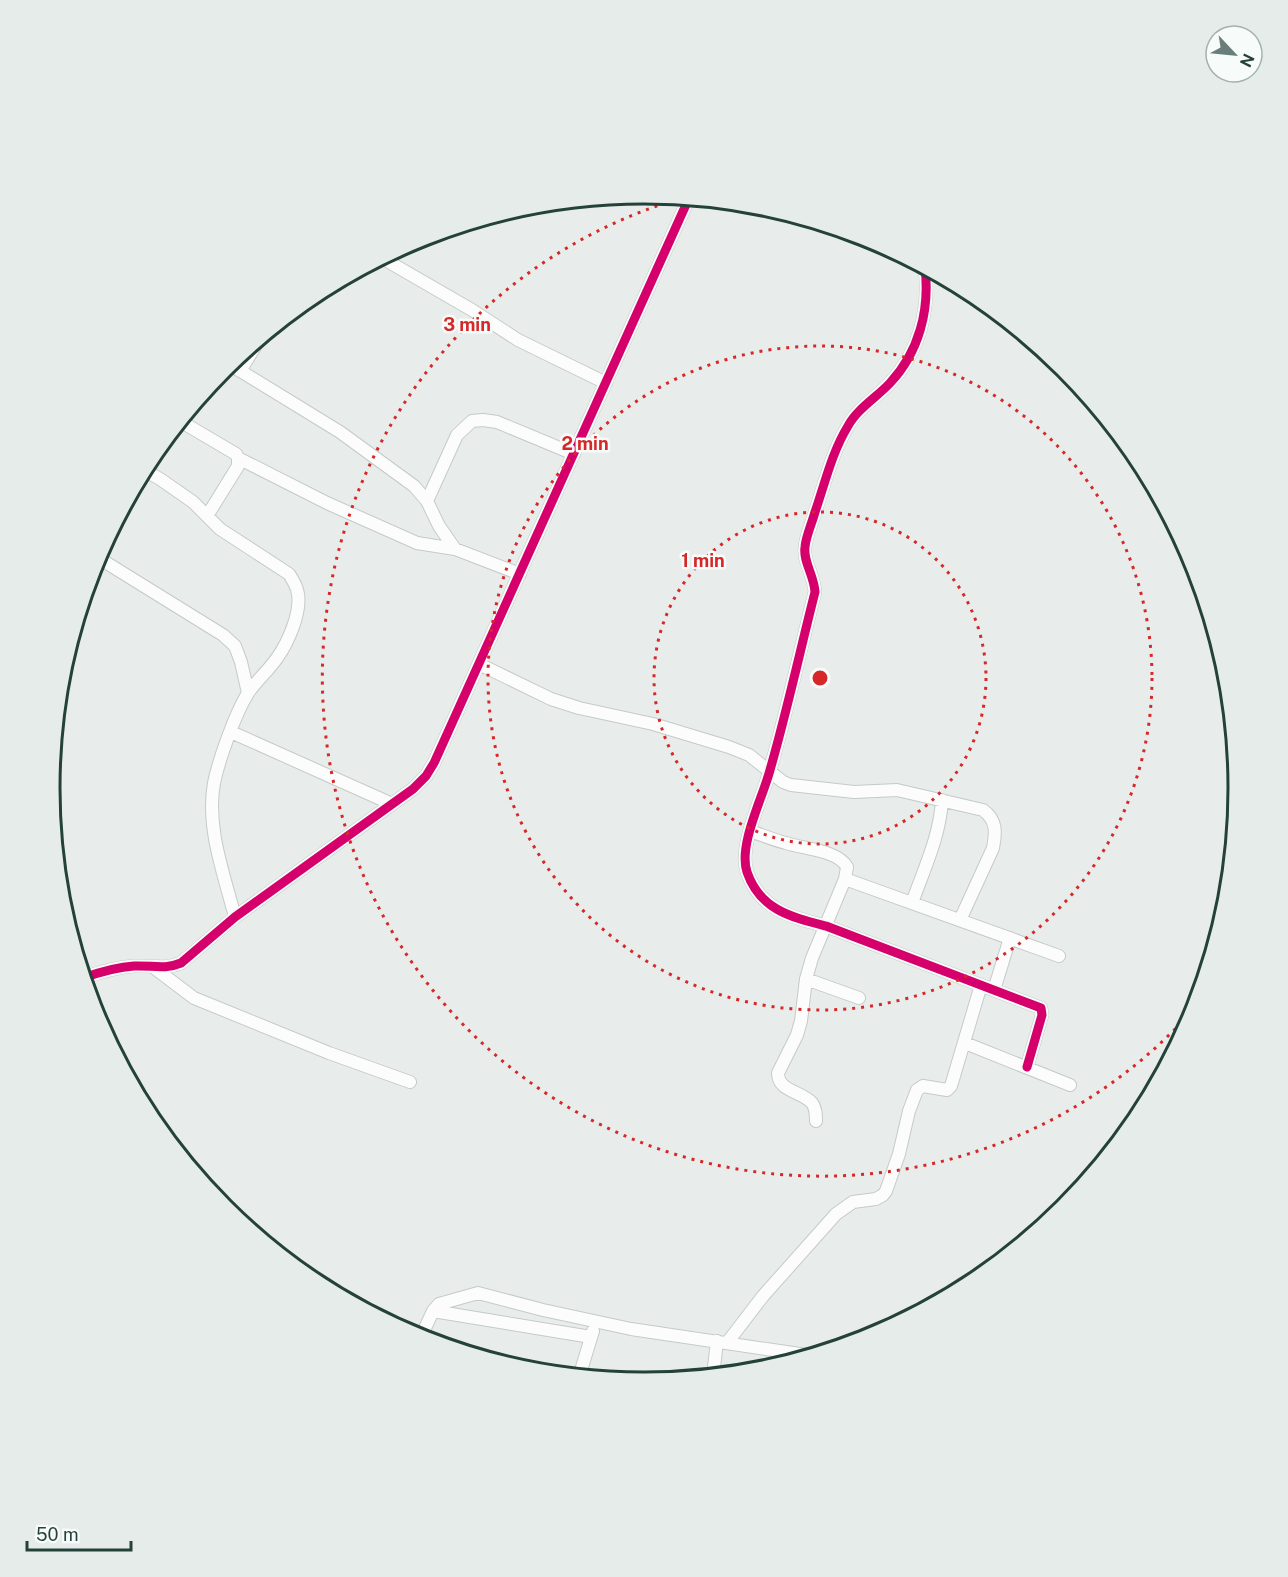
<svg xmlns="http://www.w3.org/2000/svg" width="1288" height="1577" viewBox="0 0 1288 1577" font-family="'Public Sans',sans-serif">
<rect width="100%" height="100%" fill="#e8edeb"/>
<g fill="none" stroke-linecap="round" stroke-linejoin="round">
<!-- minor casing -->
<g stroke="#c5cac8" stroke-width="14">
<path id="minor" d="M382,258l90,52 46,30 88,43
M925,268c5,42 -6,84 -35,115 -13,14 -33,26 -42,43 -16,26 -23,57 -33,86 -3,11 -9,24 -10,35 -2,15 9,28 10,45 -15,59 -28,119 -45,178 -7,27 -32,75 -23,102 13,38 44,45 79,54l215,82 1,7 -15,52
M229,364l111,68 74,54 13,15 12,25 16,23
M240,371l21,-34
M180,421l56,33 2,4v8l-31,50
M238,458l89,45 90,40 38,6 65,25
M144,470l16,9 33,23 27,27 69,45c4,6 8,12 9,20 3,19 -10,49 -21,64 -8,12 -21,23 -29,35 -13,21 -29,66 -34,90 -8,45 10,91 21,134
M427,501l30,-66 15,-14 11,-1 14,2 77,32
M97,557l126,78 12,11 6,16 7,31
M479,664l72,35 28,9 74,16 76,23 20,8 34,27 8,3 63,7 43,-2 86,20c14,10 13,23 10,38l-33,72
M231,732l161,72
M750,831c12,4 24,9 36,12 17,6 52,7 61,24l-2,12 -33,79 -6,21 -5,42 -4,14 -19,38c0,19 24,18 34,30 4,5 4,12 4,18
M845,879l214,77
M912,903c12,-34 28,-67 30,-103
M153,967l41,31 135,55 81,29
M83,978c17,-6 34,-11 51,-12 18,-1 30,4 47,-3l54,-46 178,-128 13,-13 8,-13 255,-565
M806,979l53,19
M994,990l16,-52
M965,1043l105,42
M433,1311l158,26
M420,1339l13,-28 6,-7 39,-11 65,17 88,19 182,27
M727,1343l36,-47 73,-82 17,-12 23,-3 7,-4 3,-4 13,-37 10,-43 8,-21 6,-4 24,4 4,-4 30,-101
M713,1376l4,-35
M579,1377l14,-46"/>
</g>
<!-- minor -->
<use href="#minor" stroke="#fcfcfc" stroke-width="12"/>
<!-- cycleway casing -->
<g stroke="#f7fbf9" stroke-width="13">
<path id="cycleway" d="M925,268c5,42 -6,84 -35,115 -13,14 -33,26 -42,43 -16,26 -23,57 -33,86 -3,11 -9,24 -10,35 -2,15 9,28 10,45 -15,59 -28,119 -45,178 -7,27 -32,75 -23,102 13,38 44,45 79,54l215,82 1,7 -15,52
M83,978c17,-6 34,-11 51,-12 18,-1 30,4 47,-3l54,-46 178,-128 13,-13 8,-13 255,-565"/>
</g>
<!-- cycleway -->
<use href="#cycleway" stroke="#d6006c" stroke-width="9"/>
</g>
<!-- distance rings -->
<g fill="none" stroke="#d62828" stroke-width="3" stroke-dasharray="3 6">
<circle cx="820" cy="678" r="166"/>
<circle cx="820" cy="678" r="332"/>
<path d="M1194 1009A499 499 0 1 1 682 198"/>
</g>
<!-- crop -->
<path d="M0 0H1288V1577H0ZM60 788a584 584 0 1 1 1168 0a584 584 0 1 1-1168 0Z" fill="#e6ecea" fill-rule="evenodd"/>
<path fill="none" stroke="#24423a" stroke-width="3" d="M60 788a584 584 0 1 1 1168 0a584 584 0 1 1-1168 0Z"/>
<circle cx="820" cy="678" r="9" fill="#d62828" stroke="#f7fbf9" stroke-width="3"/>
<g font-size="18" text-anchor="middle" font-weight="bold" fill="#d62828" stroke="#f7fbf9" stroke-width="5" stroke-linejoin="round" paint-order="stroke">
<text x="467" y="331">3 min</text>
<text x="585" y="450">2 min</text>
<text x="703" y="567">1 min</text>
</g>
<!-- north arrow -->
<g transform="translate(1234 54) rotate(116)"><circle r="28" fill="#f7fbf9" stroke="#a3b1ad" stroke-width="1.5"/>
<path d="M0-4.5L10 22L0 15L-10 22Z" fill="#697e78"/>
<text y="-9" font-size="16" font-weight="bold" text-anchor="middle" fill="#24423a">N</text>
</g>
<!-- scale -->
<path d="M27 1541v9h104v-9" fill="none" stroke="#24423a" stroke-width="3"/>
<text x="36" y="1541" font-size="18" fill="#24423a" stroke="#f7fbf9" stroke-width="4.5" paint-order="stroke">50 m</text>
</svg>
